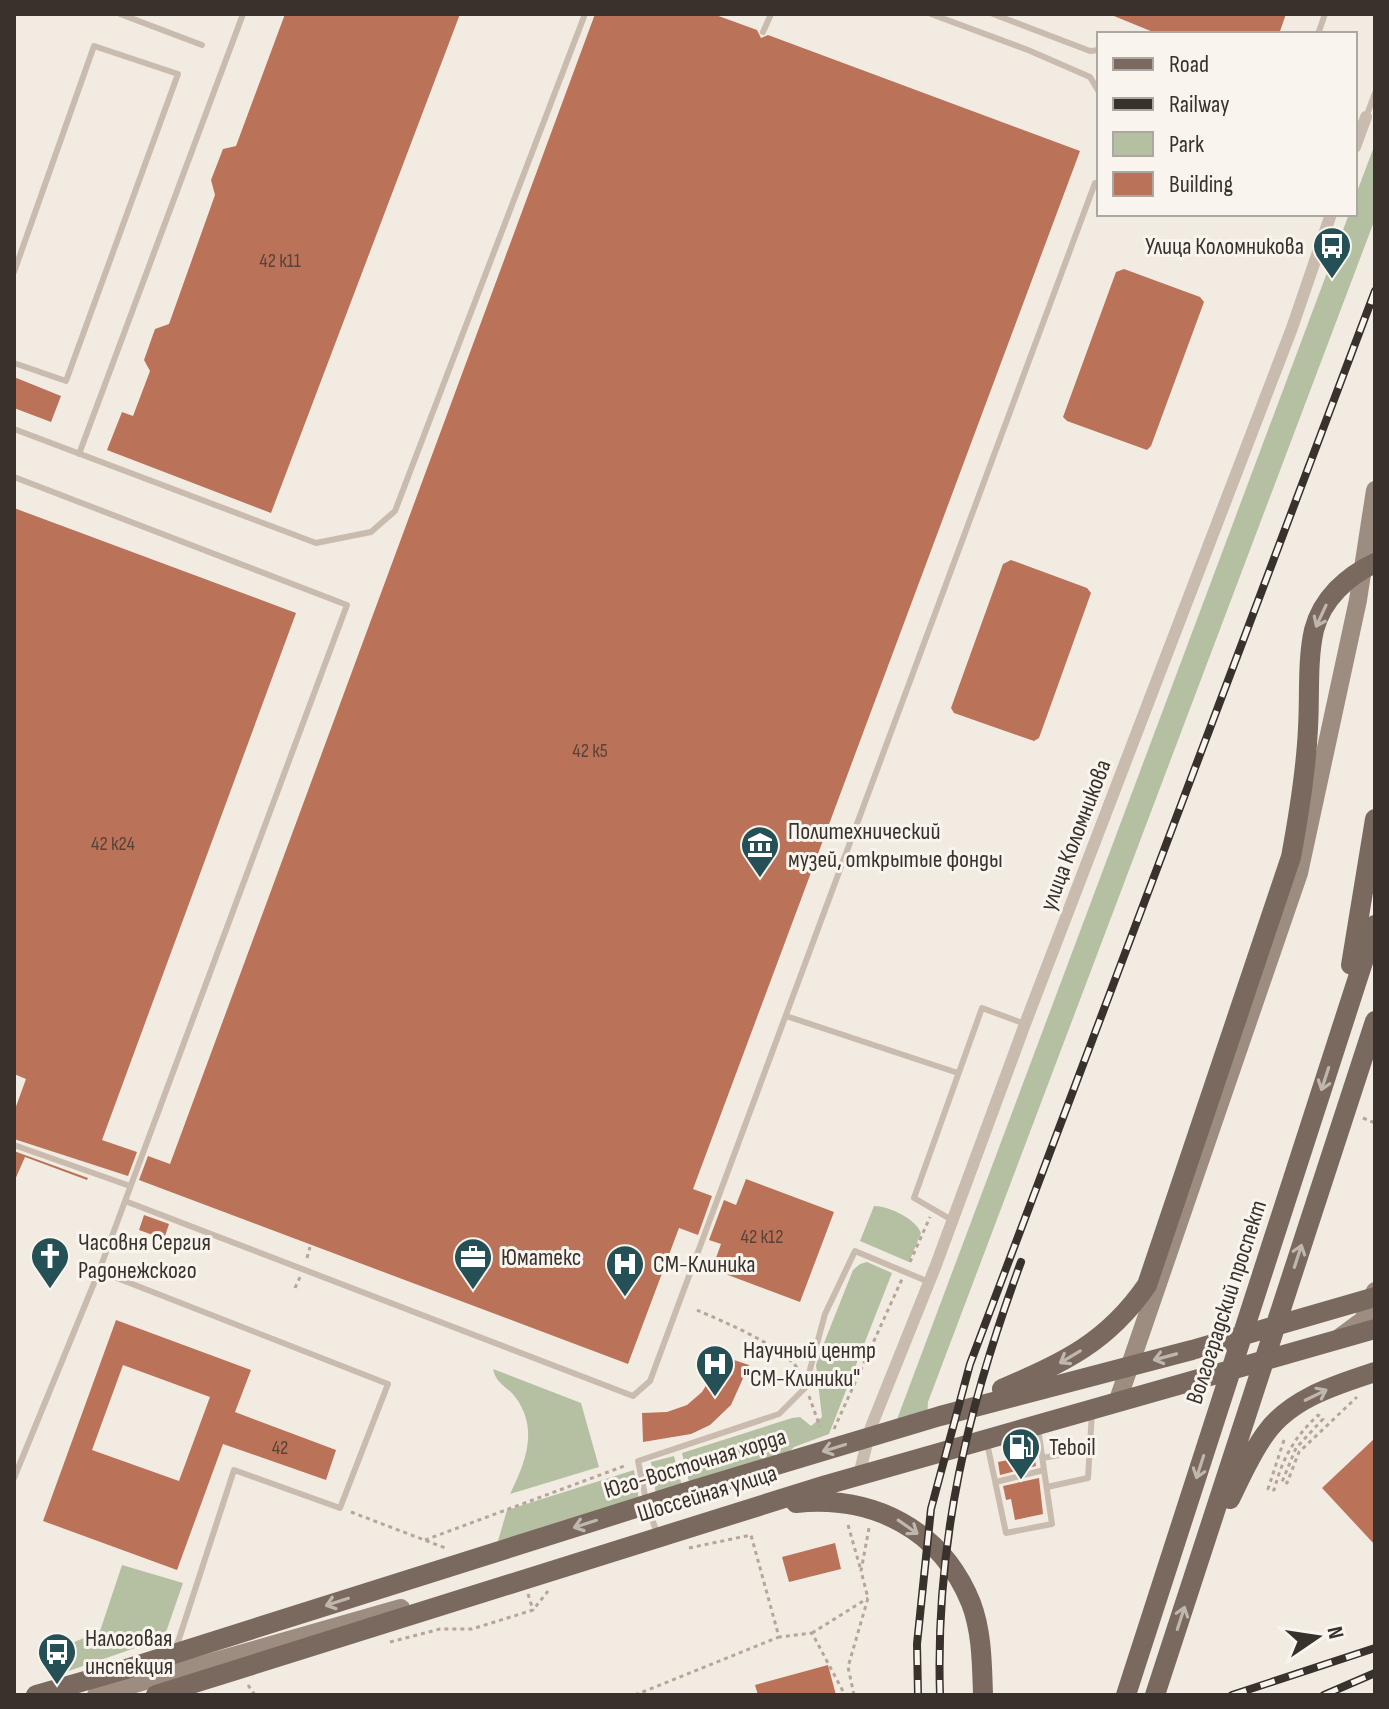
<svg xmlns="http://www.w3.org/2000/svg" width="1389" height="1709" viewBox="0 0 1389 1709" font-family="'Sofia Sans Condensed',sans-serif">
<rect width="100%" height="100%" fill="#f2ebe2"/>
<!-- green -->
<path fill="#b5c0a3" d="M1375,144v75l-447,1183 -1,16 -31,4 453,-1208h6v-17z
M874,1206c15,0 42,13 47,27l-12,29 -49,-21z
M867,1262l25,11 -63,161 -35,13 -5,5 -100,30 -7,-29 110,-35 8,-1 11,9 11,-9 -6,-52 4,-12 33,-83 7,-6z
M493,1369l88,34 18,64 -89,27c15,-31 29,-64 6,-96 -9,-12 -20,-14 -23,-29z
M674,1456l8,30 -26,9 -5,-33z
M634,1470l5,30 -139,42 -2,-1 9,-31z
M122,1565l61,18 -19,55 -107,37 -6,-23 49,-21z"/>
<!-- building -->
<path fill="#ba7358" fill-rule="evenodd" d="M285,14h175l-189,499 -164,-63 15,-38 11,4 17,-45 -6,-11 11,-31 14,-5 46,-129 -4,-15 12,-31 13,-3z
M595,14h118l44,16 4,8 7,-3 312,116 -387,1038 19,7 -14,39 -19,-7 -51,136 -489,-184 9,-24 22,8z
M1109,14h177l-7,20h-121z
M1124,269l76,28 4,5 -53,144 -4,4 -80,-29 -4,-4 53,-145z
M14,377l47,19 -10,26 -37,-14z
M14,508l282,105 -194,527 35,12 -9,24 -114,-37v-27l12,-33 -12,-5z
M1011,560l76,28 4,5 -52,145 -5,3 -80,-28 -3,-5 52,-144z
M14,1151l74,27 -1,2 -62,-23 -11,25z
M746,1179l88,33 -34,90 -88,-33 9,-25 -12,-4 15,-40 12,5z
M144,1215l25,9 -5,15 -25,-9z
M116,1320l135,50 -16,42 101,38 -10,30 -103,-36 -46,126 -134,-49zM123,1365l87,32 -31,84 -87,-31z
M719,1355l30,10 -18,40 -21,20 -19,9 -48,8 -1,-29 25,-1 20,-7 15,-13 11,-18z
M1375,1438v107l-53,-57z
M1034,1455l2,11 -36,9 -2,-13z
M1039,1478l4,36 -28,6 -4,-21 -5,1 -3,-14z
M835,1543l6,26 -52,13 -7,-25z
M828,1665l8,30h-78l-3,-10z"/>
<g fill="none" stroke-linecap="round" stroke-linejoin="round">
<!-- path -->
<path stroke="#b5a699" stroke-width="3" stroke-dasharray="4 4" stroke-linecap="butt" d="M1363,1118l12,5
M307,1258l3,-11
M910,1262l20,-45
M295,1288l5,-11
M697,1310c29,13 84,35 102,60
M809,1396l11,31
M834,1429l68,-150
M1284,1440l-16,49 6,1c9,-33 20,-52 44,-75l5,4 -27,29 -14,34 5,1 12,-31 58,-55
M351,1512l97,37
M848,1525l12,42
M425,1540l202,-75
M689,1548l62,-13 28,102 33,-4 33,62
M528,1594l5,16
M812,1633l56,-35
M390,1642l50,-13h32l61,-19 15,-19
M248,1685l7,10
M635,1695l144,-58
M854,1695l-6,-28 20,-69 -7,-27 8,-43"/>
<!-- lane -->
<path stroke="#c9bcaf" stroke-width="6" d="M120,14l82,31
M931,14l97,36 62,27 9,15
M993,14l97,37 9,-1
M763,32l8,-18
M1318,34l7,-20
M1366,117l9,-24
M14,272l80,-226 84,28 -112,307 -52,-18
M14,429l302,114 55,-11 24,-21 190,-497
M79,454l164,-440
M14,477l333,128 -248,666 -85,207
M786,1016l172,57
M14,1145l116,41
M125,1201l508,195 17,-15 445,-1198
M952,1220l-38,-22 68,-190 43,16
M99,1271l289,113 -48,124 -106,-38 -58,178
M987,1443l19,90 46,-9 -8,-54
M1043,1458l47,-9
M996,1482l48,-12 -6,-42
M1047,1487l41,-9 4,-66
M657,1533l-10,-28 -9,-44 141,-47 26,-26 20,-74 30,-63 74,31"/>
<!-- street -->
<path stroke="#c9bcaf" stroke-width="12" d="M1355,147l11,-30
M860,1471l11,-44 65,-162 89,-241 267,-696 39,-114"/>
<!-- secondary -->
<path stroke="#9d8c80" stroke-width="18" d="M1340,1337l23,-17 12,-29
M1119,1397l180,-524 59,-273 17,-110
M96,1695l305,-87"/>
<!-- primary -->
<path stroke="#79695f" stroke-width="20" d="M1351,965l24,-146
M1002,1389c62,-27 105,-46 145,-104l144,-428c8,-43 15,-85 17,-129 2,-32 -1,-67 6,-98 8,-31 33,-54 61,-67
M1230,1499c11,-22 21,-46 36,-66 25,-35 70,-48 109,-61
M796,1503c77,-8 145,26 175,100 11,29 11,61 12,92
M36,1695l87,-25 557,-176 260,-78 252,-66 183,-53
M156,1695l670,-210 549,-156
M1126,1695l249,-770
M1155,1695l220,-674"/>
<!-- rail casing -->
<g stroke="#39312c" stroke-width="8">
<path id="rail" d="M918,1695l-1,-51 14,-135 39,-145 405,-1073
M940,1695c-5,-154 28,-289 81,-433
M1232,1695l143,-47
M1324,1695l51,-22"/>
</g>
<!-- rail -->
<use href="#rail" stroke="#f9f5ee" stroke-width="5" stroke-dasharray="15" stroke-linecap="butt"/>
</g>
<!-- one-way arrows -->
<defs><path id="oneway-shaft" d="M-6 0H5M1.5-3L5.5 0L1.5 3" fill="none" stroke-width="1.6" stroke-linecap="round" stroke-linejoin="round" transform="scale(2)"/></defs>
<g stroke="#bfb6ae">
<use href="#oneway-shaft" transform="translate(1321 616) rotate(115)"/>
<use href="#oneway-shaft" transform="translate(1325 1079) rotate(108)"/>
<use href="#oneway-shaft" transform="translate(1298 1256) rotate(-72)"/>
<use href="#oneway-shaft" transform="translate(1070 1357) rotate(149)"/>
<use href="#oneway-shaft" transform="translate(1165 1357) rotate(165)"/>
<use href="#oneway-shaft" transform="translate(1316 1395) rotate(-26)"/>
<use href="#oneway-shaft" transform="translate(834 1448) rotate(163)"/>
<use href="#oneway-shaft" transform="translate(1200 1467) rotate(108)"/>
<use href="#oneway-shaft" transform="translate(585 1524) rotate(162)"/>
<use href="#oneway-shaft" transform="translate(908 1527) rotate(35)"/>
<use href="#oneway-shaft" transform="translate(337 1602) rotate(162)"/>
<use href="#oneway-shaft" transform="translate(1181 1618) rotate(-72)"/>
</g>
<!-- icons -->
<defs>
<g id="bus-pin" transform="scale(2)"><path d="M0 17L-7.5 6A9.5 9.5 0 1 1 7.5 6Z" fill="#255156" stroke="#f9f5ee"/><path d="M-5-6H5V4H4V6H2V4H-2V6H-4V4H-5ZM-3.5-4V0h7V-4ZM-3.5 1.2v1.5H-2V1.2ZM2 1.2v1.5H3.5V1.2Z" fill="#fff"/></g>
<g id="museum-pin" transform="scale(2)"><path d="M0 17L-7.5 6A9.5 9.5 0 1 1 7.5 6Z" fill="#255156" stroke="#f9f5ee"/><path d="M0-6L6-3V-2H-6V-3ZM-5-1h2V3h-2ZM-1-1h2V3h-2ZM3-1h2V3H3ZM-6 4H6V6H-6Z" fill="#fff"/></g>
<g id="church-pin" transform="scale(2)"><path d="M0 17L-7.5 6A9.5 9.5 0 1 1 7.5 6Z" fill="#255156" stroke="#f9f5ee"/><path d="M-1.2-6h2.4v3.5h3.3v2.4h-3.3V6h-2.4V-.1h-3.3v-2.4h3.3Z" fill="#fff"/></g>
<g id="office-pin" transform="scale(2)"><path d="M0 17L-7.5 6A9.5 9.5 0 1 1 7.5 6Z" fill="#255156" stroke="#f9f5ee"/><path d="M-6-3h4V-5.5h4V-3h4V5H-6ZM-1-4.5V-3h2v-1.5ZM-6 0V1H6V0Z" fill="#fff"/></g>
<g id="hospital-pin" transform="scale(2)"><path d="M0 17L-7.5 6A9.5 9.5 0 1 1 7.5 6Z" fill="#255156" stroke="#f9f5ee"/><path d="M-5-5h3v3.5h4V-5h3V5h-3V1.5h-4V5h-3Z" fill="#fff"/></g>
<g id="fuel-pin" transform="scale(2)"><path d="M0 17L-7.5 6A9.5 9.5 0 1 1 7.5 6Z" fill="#255156" stroke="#f9f5ee"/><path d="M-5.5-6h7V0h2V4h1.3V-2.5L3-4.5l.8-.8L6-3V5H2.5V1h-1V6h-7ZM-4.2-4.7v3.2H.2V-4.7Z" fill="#fff"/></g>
</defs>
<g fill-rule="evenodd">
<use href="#bus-pin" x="1332" y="246"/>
<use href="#museum-pin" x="760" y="845"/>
<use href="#church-pin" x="50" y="1256"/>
<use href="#office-pin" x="473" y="1257"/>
<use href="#hospital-pin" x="625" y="1264"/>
<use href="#hospital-pin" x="715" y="1364"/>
<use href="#fuel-pin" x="1021" y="1447"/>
<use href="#bus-pin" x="57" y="1652"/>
</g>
<g text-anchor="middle" stroke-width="6" stroke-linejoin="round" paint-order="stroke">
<!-- number labels -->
<g font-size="20" fill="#594237">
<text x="280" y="267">42 к11</text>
<text x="590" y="757">42 к5</text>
<text x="113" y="850">42 к24</text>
<text x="762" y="1243">42 к12</text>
<text x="280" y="1454">42</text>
</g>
<!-- poi labels -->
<g font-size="24" fill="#39312c" stroke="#f9f5ee" text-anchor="start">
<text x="1304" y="254" text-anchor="end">Улица Коломникова</text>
<text x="788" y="839">Политехнический<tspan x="788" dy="28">музей, открытые фонды</tspan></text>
<text x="78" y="1250">Часовня Сергия<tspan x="78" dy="28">Радонежского</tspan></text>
<text x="501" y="1265">Юматекс</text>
<text x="653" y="1272">СМ-Клиника</text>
<text x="743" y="1358">Научный центр<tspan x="743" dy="28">"СМ-Клиники"</tspan></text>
<text x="1049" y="1455">Teboil</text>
<text x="85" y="1646">Налоговая<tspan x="85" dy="28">инспекция</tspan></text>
</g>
<!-- street labels -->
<g font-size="24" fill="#39312c" stroke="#f9f5ee">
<text transform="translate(1075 835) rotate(-69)" y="8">улица Коломникова</text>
<text transform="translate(1226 1302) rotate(-72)" y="8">Волгоградский проспект</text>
<text transform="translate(695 1463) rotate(-17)" y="8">Юго-Восточная хорда</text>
<text transform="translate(707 1493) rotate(-17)" y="8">Шоссейная улица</text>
</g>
</g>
<!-- border -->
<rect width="1389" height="1709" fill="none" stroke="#39312c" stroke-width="32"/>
<!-- legend -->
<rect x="1097" y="32" width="260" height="184" fill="#f9f5ee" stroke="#aca7a0" stroke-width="2"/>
<rect x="1113" y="58" width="40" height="12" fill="#79695f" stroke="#aca7a0" stroke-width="2"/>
<text x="1169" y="72" font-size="24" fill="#39312c">Road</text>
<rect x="1113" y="98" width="40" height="12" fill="#39312c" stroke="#aca7a0" stroke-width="2"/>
<text x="1169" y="112" font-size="24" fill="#39312c">Railway</text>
<rect x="1113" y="132" width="40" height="24" fill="#b5c0a3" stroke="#aca7a0" stroke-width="2"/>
<text x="1169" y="152" font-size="24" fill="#39312c">Park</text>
<rect x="1113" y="172" width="40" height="24" fill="#ba7358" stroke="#aca7a0" stroke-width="2"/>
<text x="1169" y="192" font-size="24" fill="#39312c">Building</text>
<!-- north arrow -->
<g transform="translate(1317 1637) rotate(77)" stroke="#f9f5ee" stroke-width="6" paint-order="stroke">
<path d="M0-6L14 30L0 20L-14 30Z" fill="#39312c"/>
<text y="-12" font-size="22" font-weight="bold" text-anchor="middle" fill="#39312c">N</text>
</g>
</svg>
